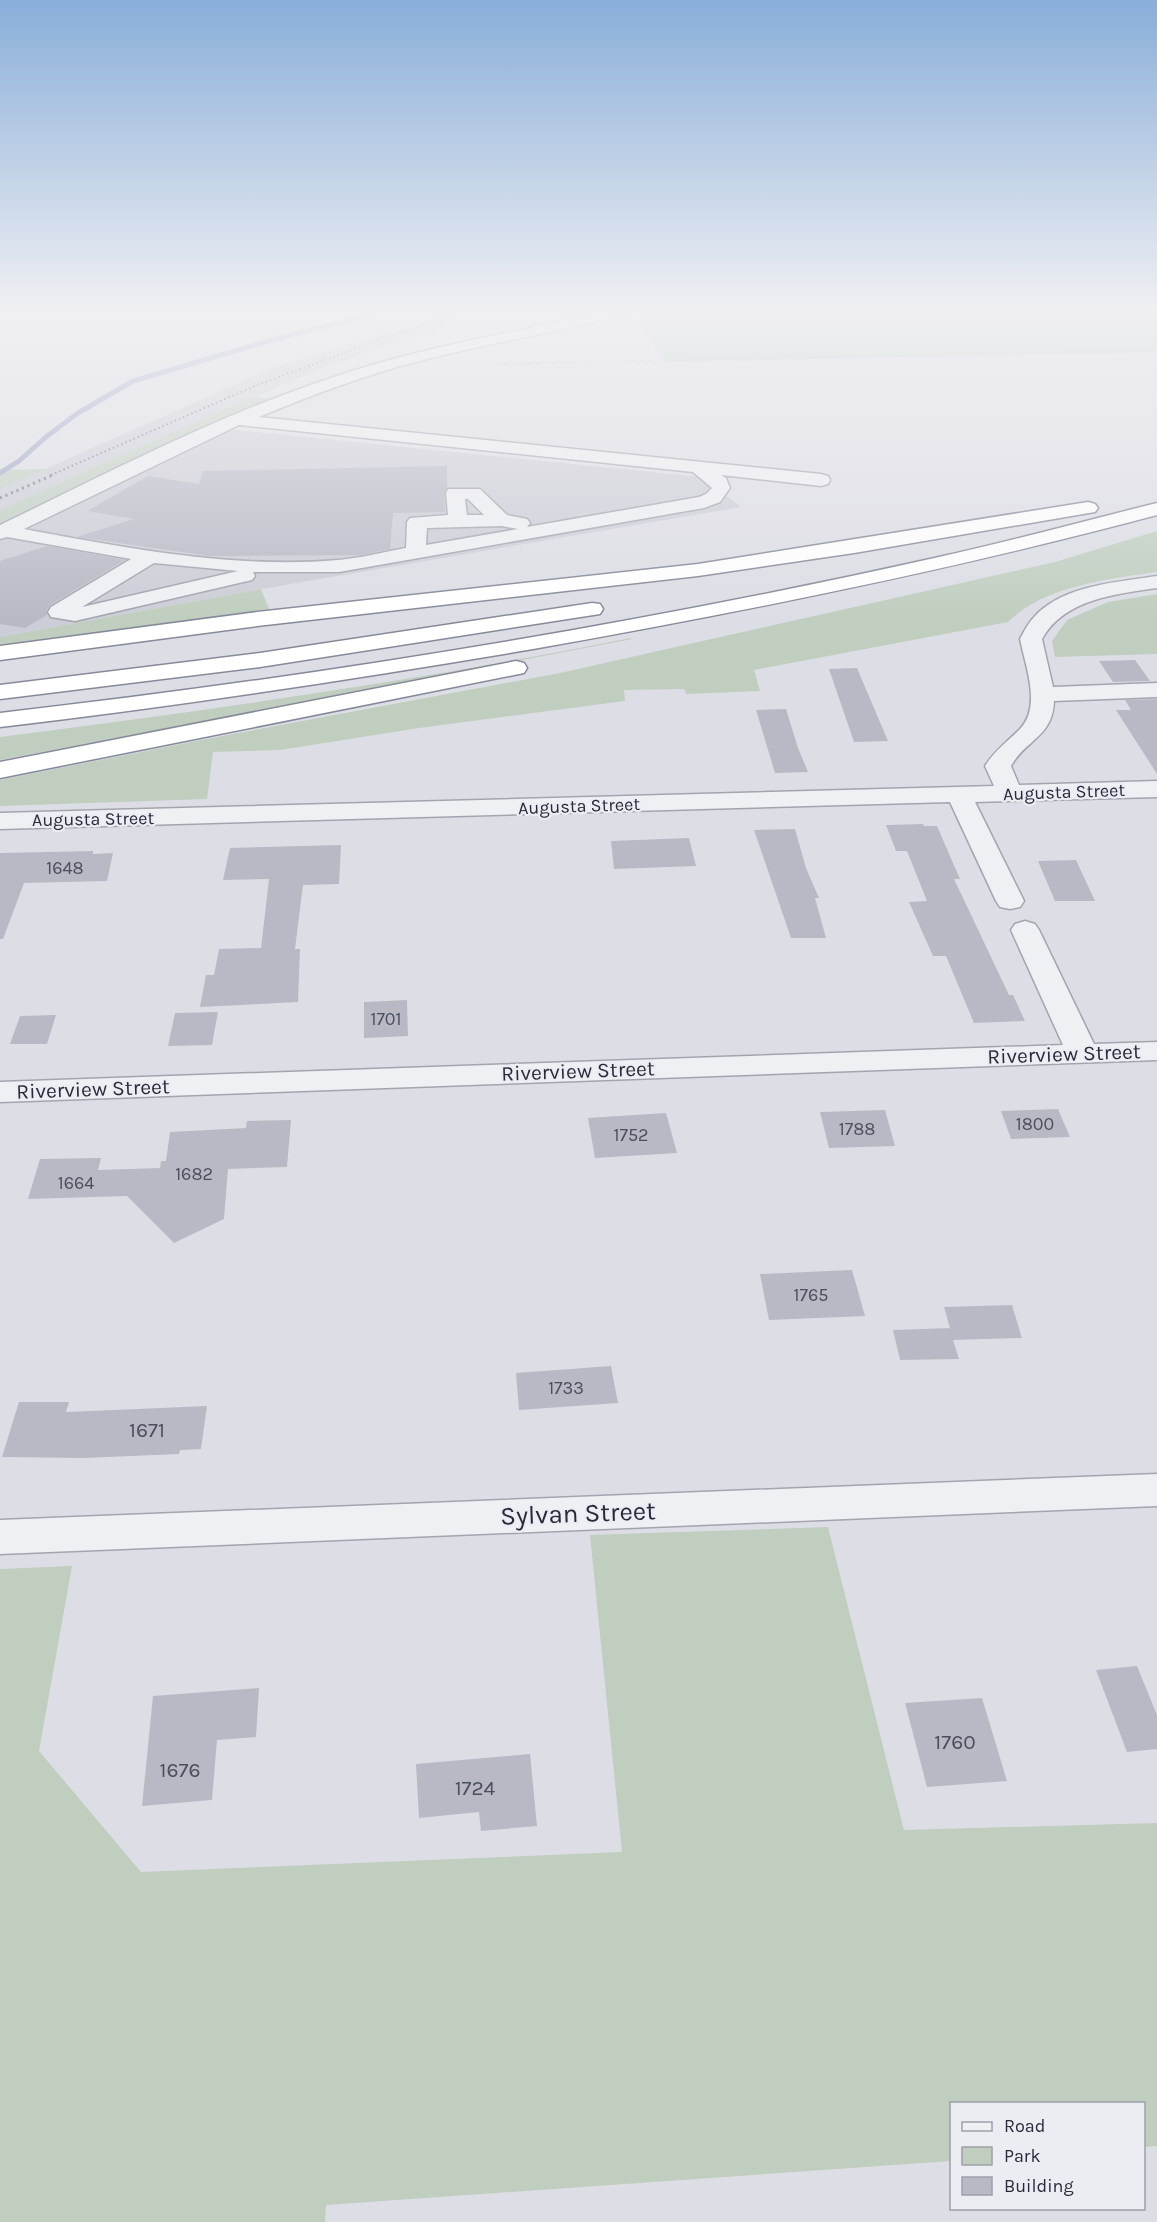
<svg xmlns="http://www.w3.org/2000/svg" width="1157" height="2222" viewBox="0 0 1157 2222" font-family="Karla,sans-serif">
<rect width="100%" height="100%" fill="#dddee5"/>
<!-- built -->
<path fill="#cccdd6" d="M467,309h23l-171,61 -80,33 -239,107v-21l270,-120z
M206,427l495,50 40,30 -480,82 -261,48v-113z"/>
<!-- green -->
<path fill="#bfcebf" d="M652,309h505v44l-491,9 -34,-48z
M253,396l17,3 -112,49 -158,76v-14z
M46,469l-46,20v-19z
M1157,531v41c-49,7 -113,14 -149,50l-254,48 6,21 -74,3 -2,-5 -60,1 1,11 -206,27 -139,22 -67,2 -6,47 -207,7v-26l201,-40 359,-67 495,-111z
M261,589l8,20 -269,36v-8z
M1157,594v60l-102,3 -3,-16 15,-21 41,-18z
M631,638l1,1 -632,121v-23c211,-27 422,-57 631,-99z
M828,1527l76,303 253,-7v323l-13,1v-43h-192l-1,57 -625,44 -1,17h-325v-653l72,-3 -33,185 102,121 481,-20 -32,-317z"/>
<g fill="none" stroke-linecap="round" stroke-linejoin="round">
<!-- stream -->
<path stroke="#9ca4c2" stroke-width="5" d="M0,473l19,-12 28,-25 31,-23 55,-32 139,-41 122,-31"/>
</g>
<!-- building -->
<path fill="#b8b9c4" d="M447,466v22l-3,5 1,19 -52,1 -3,36 -18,4 -11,2 -151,1 -133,-19 57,-18 -47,-8 61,-35 51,8 4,-13z
M47,546l78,14 -75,45 -4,6 1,4 -22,13 -25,-4v-63z
M1135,660l15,21 -37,1 -14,-21z
M857,668l31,73 -34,1 -25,-73z
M1157,699v75l-41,-64h15l-6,-10z
M786,709l12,39 10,24 -33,1 -19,-63z
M923,824l1,2h13l23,53h-6l55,116h4l12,26 -51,2 -28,-67h-13l-24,-54 18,-1 -20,-50h-11l-10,-26z
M795,829l11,39 13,30h-4l11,40h-35l-37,-108z
M689,838l7,28 -82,3 -3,-28z
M341,845l-2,39 -36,1 -8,64h5l-2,53 -98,5 6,-32h8l5,-26 42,-1 8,-69 -46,1 7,-32z
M93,851v3l20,-1 -6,28 -83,2 -21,56h-3v-86z
M1076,860l19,41h-40l-17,-40z
M407,1000l1,36 -44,2v-36z
M218,1012l-6,33 -44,1 7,-33z
M56,1015l-9,29h-37l10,-28z
M1058,1109l12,28 -59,2 -10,-28z
M885,1110l10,36 -66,2 -9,-36z
M666,1113l11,40 -82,5 -7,-40z
M291,1120l-4,47 -59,2 -4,50 -50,24 -47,-47 -99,3 12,-40 61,-1 -3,12 62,-2 1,-7h5l4,-29 76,-4 1,-7z
M852,1270l13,46 -96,4 -9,-46z
M1012,1305l10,33 -69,2 6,19 -59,1 -7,-30 57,-2 3,11 -9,-32z
M611,1366l7,37 -99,7 -3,-37z
M19,1402h50l-3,10 141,-6 -6,43 -21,1 -1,4 -95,4 -82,-1z
M1137,1666l20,49v34l-30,3 -31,-82z
M259,1688l-3,49 -39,3 -5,60 -70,6 11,-110z
M982,1698l25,83 -80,6 -22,-84z
M530,1754l7,72 -56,5 -2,-19 -60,6 -3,-54z"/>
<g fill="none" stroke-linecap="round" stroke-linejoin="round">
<!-- minor casing -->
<g stroke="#a3a4ae" stroke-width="3">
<path id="minor" d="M615,309h25l-2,3c-71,18 -144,30 -215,48 -56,14 -111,35 -164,57l562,57 7,2 2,4 -2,4 -7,2 -100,-11 5,3 4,10 -10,14 -16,6 -365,64h-86l2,4 -3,4 -177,41 -24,-4 -3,-5 3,-5 80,-48 -124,-22 -7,2v-14c108,-52 214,-108 328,-146 94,-33 191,-47 287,-70zM239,425l454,47 19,16 -6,6 -7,3 -172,30 3,-4 -3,-4 -20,-4 -27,-26h-32l-2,4 2,22 -38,3 -3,4 -1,26c-22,4 -45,10 -68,12 -104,9 -212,-12 -314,-31zM465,499h3l16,16h-17zM501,526l17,3 -92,16 1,-17zM154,563l84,8 -156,36z
M1157,576v12c-41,6 -93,11 -115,51l11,48 104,-4v14l-103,4c-1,36 -29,39 -43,65l8,19 138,-4v16l-182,5 49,99 -4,6 -10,2 -10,-2 -4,-6 -46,-99 -950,27v-16l994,-27 -9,-20c10,-16 23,-25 35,-37 22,-23 5,-64 0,-90 4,-8 9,-17 15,-23 29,-31 83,-34 122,-40z
M1025,921l10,3 4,6 55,114 63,-2v18l-1157,42v-20l1063,-37 -52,-115 4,-6z
M1157,1474v32l-1157,48v-34z"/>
</g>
<!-- highway casing -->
<g stroke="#86899a" stroke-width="3">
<path id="highway" d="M1088,502l7,2 3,4 -3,4 -241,41 -156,23 -441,50 -257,34v-14l257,-34 441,-48z
M1157,503v12c-206,55 -414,97 -624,134 -177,30 -355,57 -533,78v-14c315,-36 630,-87 939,-156 73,-16 145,-36 218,-54z
M592,603l8,1 3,5 -3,5 -340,53 -260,32v-14l260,-32z
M516,661l8,2 3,5 -3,5 -524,105v-16z"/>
</g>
<!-- path -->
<path stroke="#b7b9c0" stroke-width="1.5" stroke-dasharray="2 2" stroke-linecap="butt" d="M492,364l665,-14"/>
<!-- minor -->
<use href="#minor" fill="#eff0f4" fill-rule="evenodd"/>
<!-- highway -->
<use href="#highway" fill="#fff" fill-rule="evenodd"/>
<!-- rail-far1 -->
<path stroke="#787b8d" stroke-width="2" stroke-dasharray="1.5 3" stroke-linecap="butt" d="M51,475l206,-90 125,-46 94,-30"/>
<!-- rail -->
<path stroke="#787b8d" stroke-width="3" stroke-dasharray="2 4" stroke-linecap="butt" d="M0,498l55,-24"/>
</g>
<!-- sky -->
<linearGradient id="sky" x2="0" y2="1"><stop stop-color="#89aed9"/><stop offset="0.5" stop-color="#f0f0f3"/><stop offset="1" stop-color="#f0f0f3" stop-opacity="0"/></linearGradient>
<rect width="1157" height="620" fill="url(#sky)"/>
<g text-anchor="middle" stroke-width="4.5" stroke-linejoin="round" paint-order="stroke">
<!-- far-street labels -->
<g font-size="18" fill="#282a3a" stroke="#ecedf3">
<text transform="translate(1064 792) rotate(-2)" y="6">Augusta Street</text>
<text transform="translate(579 806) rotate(-2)" y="6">Augusta Street</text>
<text transform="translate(93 819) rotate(-1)" y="6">Augusta Street</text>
</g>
<!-- number labels -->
<g font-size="18" fill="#4c4e5c">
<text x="65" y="874">1648</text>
<text x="386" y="1025">1701</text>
<text x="1035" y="1130">1800</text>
<text x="857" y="1135">1788</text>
<text x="631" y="1141">1752</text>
<text x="194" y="1180">1682</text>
<text x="76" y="1189">1664</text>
<text x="811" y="1301">1765</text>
<text x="566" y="1394">1733</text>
</g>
<!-- street labels -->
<g font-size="21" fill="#282a3a" stroke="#ecedf3">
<text transform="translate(1064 1054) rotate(-2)" y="7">Riverview Street</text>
<text transform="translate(578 1071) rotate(-2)" y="7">Riverview Street</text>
<text transform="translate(93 1089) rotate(-2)" y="7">Riverview Street</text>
</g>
<!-- near-number labels -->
<g font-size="21" fill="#4c4e5c">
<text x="147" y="1437">1671</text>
<text x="955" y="1749">1760</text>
<text x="180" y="1777">1676</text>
<text x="475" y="1795">1724</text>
</g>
<!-- near-street labels -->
<g font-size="26" fill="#282a3a" stroke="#ecedf3">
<text transform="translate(578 1513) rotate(-2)" y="9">Sylvan Street</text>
</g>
</g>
<!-- legend -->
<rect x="950" y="2102" width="195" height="108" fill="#ecedf3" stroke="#9e9fa9" stroke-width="1.5"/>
<rect x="962" y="2122" width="30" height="9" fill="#eff0f4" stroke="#9e9fa9" stroke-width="1.5"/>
<text x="1004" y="2132" font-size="18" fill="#282a3a">Road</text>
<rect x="962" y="2147" width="30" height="18" fill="#bfcebf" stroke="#9e9fa9" stroke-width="1.5"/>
<text x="1004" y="2162" font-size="18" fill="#282a3a">Park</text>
<rect x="962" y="2177" width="30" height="18" fill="#b8b9c4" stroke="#9e9fa9" stroke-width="1.5"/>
<text x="1004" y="2192" font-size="18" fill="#282a3a">Building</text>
</svg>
